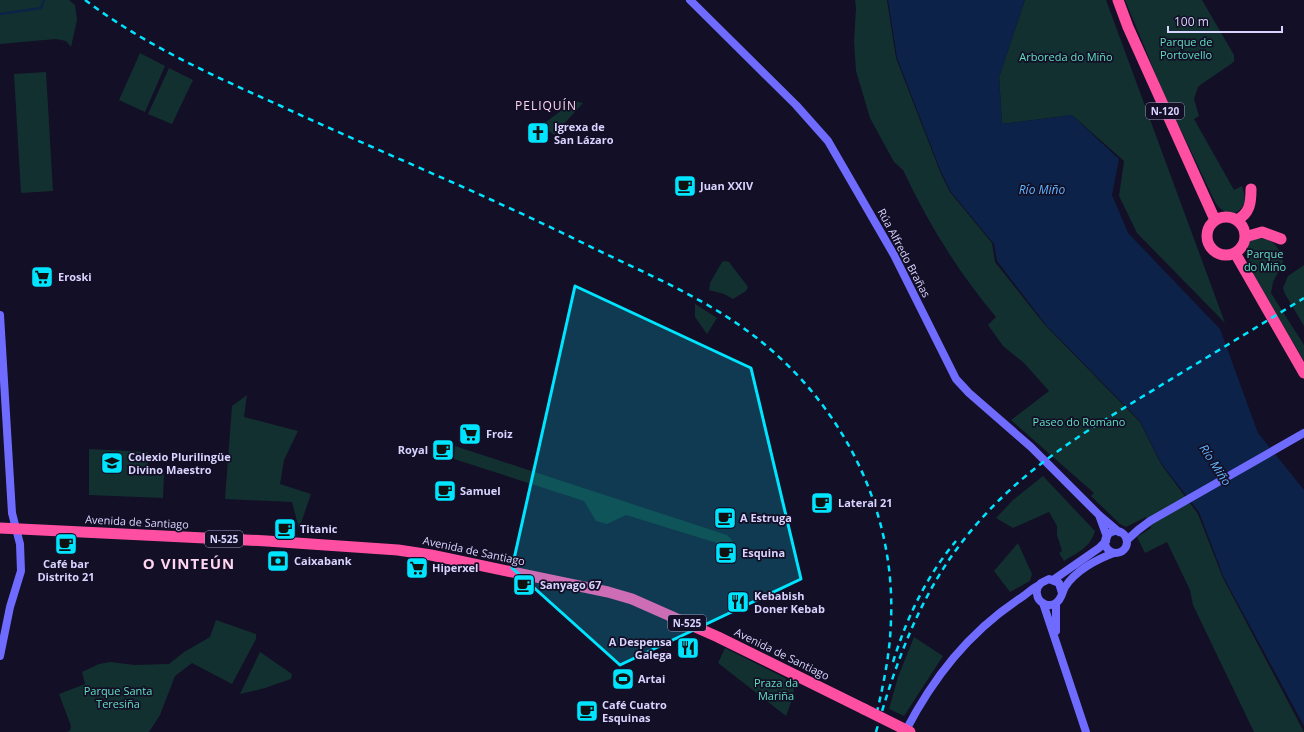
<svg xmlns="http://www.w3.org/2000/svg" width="1304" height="732" viewBox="0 0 1304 732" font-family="'Open Sans',sans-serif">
<rect width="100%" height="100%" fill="#130f26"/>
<!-- green -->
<path fill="#12302f" d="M0,0h69l6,5 2,15 -6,27 -5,-6 -10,-2 -56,5z
M855,0h32l9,58 45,116 9,18 42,51 3,19 50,63 95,97 21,42 37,50 25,64 81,154h-50l-61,-127 -3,-15 -23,-48 -22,11 -8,-16 14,-9 -5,-11 -20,10 -6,-3 -29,-28 3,-3 -83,-73 38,-29 -25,-28 -21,-17 -15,-21 8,-8c-38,-45 -68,-94 -93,-147l-9,-8 -24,-44 -14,-47 -2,-29 2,-34z
M1025,0h81l119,323 -88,-90 -18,-37 5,-35 -52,-46 -70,9 -3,-47z
M1125,0h77l32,55v6l-3,3 -28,19 -5,4 -4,12 5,17 -5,3 40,71 8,-4c5,14 4,23 -11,29 -8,-4 -13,-7 -17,-15l-51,-108z
M140,53l25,13 -20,46 -26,-12z
M169,68l24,12 -21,44 -24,-10z
M46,72l7,119 -32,2 -7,-119z
M574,101l9,2 -29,32 -12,-10z
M1258,238c15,0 22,10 25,24l-10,20 -2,11 33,52v16l-54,-93c-2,-10 -4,-18 0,-27z
M725,261l4,1 19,25 -2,4 -13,8 -9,-5 -15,-4 1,-7 12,-21z
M1304,265v61l-19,-32 -2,-6 5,-12z
M695,304l22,14 -10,16 -12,-17z
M247,395l-3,22 54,14 -14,29 -4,24 31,10 -12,35 -7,-27 -67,-3 7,-93z
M455,446l272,89 5,5 1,8 -107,-33 -19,9 -11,-3 -12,-20 -130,-42z
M89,449l59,3 -1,21 17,1 -1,24 -74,-3z
M1043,476l52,55c-5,17 -17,21 -31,30l-5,-8 3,-2 -5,-16v-9l-8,-14 -36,16 -17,-10 17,-18z
M1018,543l14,31 -2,7 -20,11 -16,-21z
M216,620l40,14v5l-24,45 -40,-21 -17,13 -15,39 -11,17h-83l4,-1 1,-5 -12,-32 26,-10 -3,-12 17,-8 11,-2 25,3 34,-1 15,-12 26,-15z
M914,637l29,19 -39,60 -15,-7 9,-32z
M725,648l60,30 9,9 -1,10 -7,19 -68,-53z
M260,652l32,22 -1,5 -26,9 -25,6z"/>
<!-- water -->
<path fill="#0c2248" d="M888,0h137l-26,77 3,47 70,-9 47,44 -7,36 16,38 92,96 38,104 46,57v236l-80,-148 -25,-66 -38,-49 -21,-42 -94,-96 -49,-64 -3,-17 -43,-52 -10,-20 -44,-114z"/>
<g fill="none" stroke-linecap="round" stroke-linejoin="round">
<!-- stream -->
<path stroke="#0c2248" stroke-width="2.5" d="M0,14l41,-6 3,-8"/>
<!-- secondary -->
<path stroke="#6f6bff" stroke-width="8" d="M690,0l106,105 32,36 66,114 62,124 13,14 62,54 68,68 20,17
M0,315l12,198 8,31 1,27 -11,36 -10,49
M1099,515l8,22
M1105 542a11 11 0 1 1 22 0a11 11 0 1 1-22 0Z
M1127,540l11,-10 12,-9 154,-88
M1053,580l46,-32 7,-7
M1062,593l-3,-10 -10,-4 -8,4c-3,3 -5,7 -4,11 1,9 12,14 19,9 6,-4 6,-11 9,-16 10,-16 32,-28 49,-34
M1043,603l43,129
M1056,631v-28
M905,732c28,-54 63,-99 114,-133 7,-4 12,-10 20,-14"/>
<!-- highway -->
<path stroke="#ff4fa3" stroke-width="11" d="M1118,0l10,27 87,193
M1207 236a19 19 0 1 1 38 0a19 19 0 1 1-38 0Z
M1237,220c13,-7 14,-17 14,-31
M1245,237l17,-5 19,7
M1235,253l69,120
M0,528l267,13 131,9 33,5 177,37 24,7 86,38 146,72"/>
<!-- rail -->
<path stroke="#00e5ff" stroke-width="2.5" stroke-dasharray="6 5" stroke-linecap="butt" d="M85,0c61,46 129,76 198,107 100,46 203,88 302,137 53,26 109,49 157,83 95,67 154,177 149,294 -1,34 -8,66 -16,99
M893,662c14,-45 33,-85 63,-121
M876,732c18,-64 41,-129 80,-182 55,-75 122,-114 199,-161 49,-30 99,-60 149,-91"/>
<!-- highway-bridge -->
<path stroke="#ff4fa3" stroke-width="11" d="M864,709l46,23"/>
</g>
<!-- marked area -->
<path fill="#00e5ff" fill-opacity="0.2" stroke="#00e5ff" stroke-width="3" stroke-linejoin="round" d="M575,286l176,82 50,211 -181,86 -108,-97z"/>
<!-- icons -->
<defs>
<g id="church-square" transform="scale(1.15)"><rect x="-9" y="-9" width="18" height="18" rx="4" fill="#00e5ff" stroke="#130f26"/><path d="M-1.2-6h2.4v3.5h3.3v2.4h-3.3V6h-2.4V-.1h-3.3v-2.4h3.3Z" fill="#111"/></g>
<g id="cafe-square" transform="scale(1.15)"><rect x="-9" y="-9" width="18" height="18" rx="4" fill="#00e5ff" stroke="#130f26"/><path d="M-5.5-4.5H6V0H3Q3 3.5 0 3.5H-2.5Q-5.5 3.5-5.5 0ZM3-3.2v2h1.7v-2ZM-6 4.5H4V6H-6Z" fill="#111"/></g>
<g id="supermarket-square" transform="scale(1.15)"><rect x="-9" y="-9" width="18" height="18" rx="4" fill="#00e5ff" stroke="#130f26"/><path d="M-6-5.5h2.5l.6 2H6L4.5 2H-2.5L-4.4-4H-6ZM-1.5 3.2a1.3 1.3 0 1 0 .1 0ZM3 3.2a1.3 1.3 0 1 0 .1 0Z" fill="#111"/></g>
<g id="school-square" transform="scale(1.15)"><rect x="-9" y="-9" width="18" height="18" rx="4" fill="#00e5ff" stroke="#130f26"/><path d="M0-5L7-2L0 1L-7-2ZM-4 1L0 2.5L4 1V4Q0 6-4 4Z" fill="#111"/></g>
<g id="bank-square" transform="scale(1.15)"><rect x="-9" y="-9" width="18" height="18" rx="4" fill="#00e5ff" stroke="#130f26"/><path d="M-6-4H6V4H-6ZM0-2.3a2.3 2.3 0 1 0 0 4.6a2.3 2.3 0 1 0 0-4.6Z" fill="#111"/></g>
<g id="restaurant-square" transform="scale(1.15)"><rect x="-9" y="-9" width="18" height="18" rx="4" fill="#00e5ff" stroke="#130f26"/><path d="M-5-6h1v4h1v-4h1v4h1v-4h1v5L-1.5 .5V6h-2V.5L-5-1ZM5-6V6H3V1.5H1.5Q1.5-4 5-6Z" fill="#111"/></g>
<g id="stadium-square" transform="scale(1.15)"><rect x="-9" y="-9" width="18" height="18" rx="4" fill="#00e5ff" stroke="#130f26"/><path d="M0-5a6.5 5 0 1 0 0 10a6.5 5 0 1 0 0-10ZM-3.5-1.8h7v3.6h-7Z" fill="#111"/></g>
</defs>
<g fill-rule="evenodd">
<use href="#church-square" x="538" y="133"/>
<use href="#cafe-square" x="685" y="186"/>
<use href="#supermarket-square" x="42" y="277"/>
<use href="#supermarket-square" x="470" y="434"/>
<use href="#cafe-square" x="443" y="450"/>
<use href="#school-square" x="112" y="463"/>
<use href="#cafe-square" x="445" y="491"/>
<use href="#cafe-square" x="822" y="503"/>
<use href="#cafe-square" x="725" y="518"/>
<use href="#cafe-square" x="285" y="529"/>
<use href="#cafe-square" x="66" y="544"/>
<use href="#cafe-square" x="726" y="553"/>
<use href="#bank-square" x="278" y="561"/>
<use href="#supermarket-square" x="417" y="568"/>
<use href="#cafe-square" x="524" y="585"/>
<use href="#restaurant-square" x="738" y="602"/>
<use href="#restaurant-square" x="688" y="648"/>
<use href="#stadium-square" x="623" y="679"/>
<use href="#cafe-square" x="587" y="711"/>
</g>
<g text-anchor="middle" stroke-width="3.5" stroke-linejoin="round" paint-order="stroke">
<!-- shield labels -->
<g fill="#130f26" stroke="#9e99be" stroke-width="1">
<rect x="1146" y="103" width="38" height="16" rx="3"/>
<rect x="205" y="531" width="38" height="16" rx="3"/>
<rect x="668" y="615" width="38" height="16" rx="3"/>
</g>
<g font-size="10" font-weight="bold" fill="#d9d4ff">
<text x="1165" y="115">N-120</text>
<text x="224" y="543">N-525</text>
<text x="687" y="627">N-525</text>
</g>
<!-- park labels -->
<g font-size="11" fill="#5fe0c0" stroke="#130f26">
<text x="1186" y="46">Parque de<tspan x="1186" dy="13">Portovello</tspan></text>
<text x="1066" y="61">Arboreda do Miño</text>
<text x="1265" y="258">Parque<tspan x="1265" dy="13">do Miño</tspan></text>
<text x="1079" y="426">Paseo do Romano</text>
<text x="776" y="687">Praza da<tspan x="776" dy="13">Mariña</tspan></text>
<text x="118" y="695">Parque Santa<tspan x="118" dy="13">Teresiña</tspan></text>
</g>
<!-- poi labels -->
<g font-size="11" font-weight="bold" fill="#d9d4ff" stroke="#130f26" text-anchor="start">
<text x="554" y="131">Igrexa de<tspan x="554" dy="13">San Lázaro</tspan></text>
<text x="700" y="190">Juan XXIV</text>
<text x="58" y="281">Eroski</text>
<text x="486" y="438">Froiz</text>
<text x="428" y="454" text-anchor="end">Royal</text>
<text x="128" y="461">Colexio Plurilingüe<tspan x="128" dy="13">Divino Maestro</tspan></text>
<text x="460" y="495">Samuel</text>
<text x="838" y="507">Lateral 21</text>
<text x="740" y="522">A Estruga</text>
<text x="300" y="533">Titanic</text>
<text x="742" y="557">Esquina</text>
<text x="294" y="565">Caixabank</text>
<text x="66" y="568" text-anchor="middle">Café bar<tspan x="66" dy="13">Distrito 21</tspan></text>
<text x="432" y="572">Hiperxel</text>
<text x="540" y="589">Sanyago 67</text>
<text x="754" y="600">Kebabish<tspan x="754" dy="13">Doner Kebab</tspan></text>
<text x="672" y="646" text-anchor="end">A Despensa<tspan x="672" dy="13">Galega</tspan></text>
<text x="638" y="683">Artai</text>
<text x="602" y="709">Café Cuatro<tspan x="602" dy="13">Esquinas</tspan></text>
</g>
<!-- street labels -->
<g font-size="11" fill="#d9d4ff" stroke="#130f26">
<text transform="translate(904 253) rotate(62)" y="4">Rúa Alfredo Brañas</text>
<text transform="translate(137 522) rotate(3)" y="4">Avenida de Santiago</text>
<text transform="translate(474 551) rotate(12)" y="4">Avenida de Santiago</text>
<text transform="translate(782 654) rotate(26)" y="4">Avenida de Santiago</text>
</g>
<!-- neighbourhood labels -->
<g font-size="12" letter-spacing="1" fill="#ffd6f0" stroke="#130f26">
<text x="546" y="110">PELIQUÍN</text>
</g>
<!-- water labels -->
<g font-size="12" font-style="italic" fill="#62b6ff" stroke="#130f26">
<text x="1042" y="194">Río Miño</text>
<text transform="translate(1215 465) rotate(57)" y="4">Río Miño</text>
</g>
<!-- district labels -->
<g font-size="15" font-weight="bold" letter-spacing="1" fill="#ffd6f0" stroke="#130f26">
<text x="189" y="569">O VINTEÚN</text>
</g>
</g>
<!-- scale -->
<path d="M1168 26v6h114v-6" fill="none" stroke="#d9d4ff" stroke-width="2"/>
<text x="1174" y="26" font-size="12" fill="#d9d4ff" stroke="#130f26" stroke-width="3" paint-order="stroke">100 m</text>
</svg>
